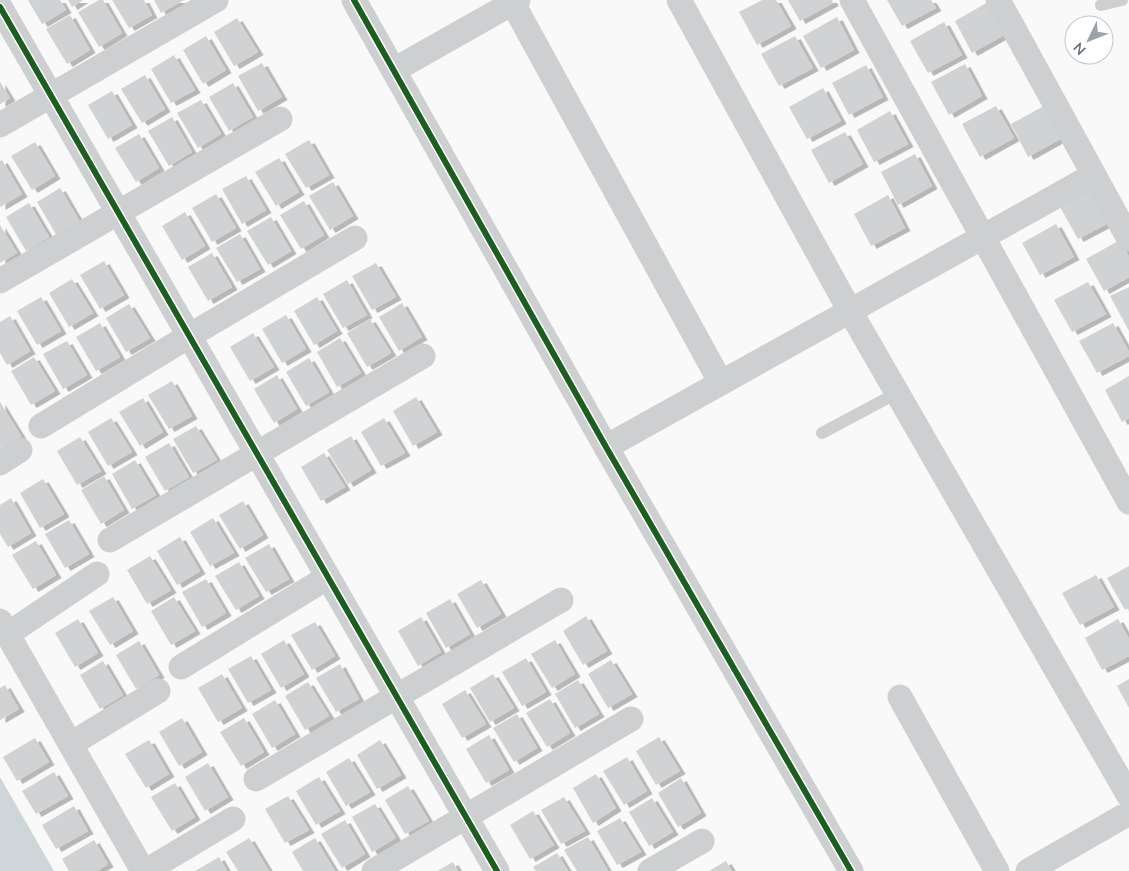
<svg xmlns="http://www.w3.org/2000/svg" width="1129" height="871" viewBox="0 0 1129 871" font-family="Mulish,sans-serif">
<defs>
<filter id="shadow"><feDropShadow dx="5.5" dy="3" stdDeviation="0" flood-color="#0004"/></filter>
</defs>
<rect width="100%" height="100%" fill="#f9f9f9"/>
<!-- water -->
<path fill="#ced6d9" d="M0,777l54,94h-54z"/>
<!-- building -->
<path fill="#d0d2d3" filter="url(#shadow)" d="M28,0h32l6,10 -24,14z
M68,0h15l-11,7z
M99,0h4l19,33 -23,14 -21,-35z
M112,0h32l8,15 -23,13z
M154,0h30l-23,13z
M762,0h14l15,26 -34,19 -18,-33z
M788,0h44l1,3 -33,18z
M887,0h44l5,8 -34,18z
M988,2l18,32 -34,19 -17,-32z
M70,15l20,35 -23,14 -21,-35z
M837,17l17,33 -33,18 -18,-32z
M237,18l21,34 -24,14 -20,-34z
M944,22l18,33 -34,18 -18,-32z
M206,36l20,34 -23,14 -20,-34z
M795,36l18,32 -34,18 -18,-32z
M174,55l21,35 -24,13 -20,-34z
M262,63l20,34 -24,14 -20,-35z
M965,64l17,32 -33,19 -18,-33z
M866,65l17,32 -34,18 -17,-32z
M145,75l20,34 -23,14 -21,-34z
M0,82l10,16 -10,6z
M233,83l20,34 -24,14 -20,-34z
M823,88l18,33 -34,18 -18,-32z
M112,91l20,34 -24,14 -20,-34z
M201,100l20,34 -23,14 -21,-35z
M996,106l18,32 -34,19 -18,-33z
M1044,106l18,32 -34,19 -17,-33z
M890,111l18,33 -34,18 -17,-32z
M172,117l20,35 -23,14 -21,-35z
M845,132l18,32 -34,19 -18,-33z
M139,134l20,34 -23,14 -21,-34z
M309,140l20,35 -23,13 -21,-34z
M35,142l20,34 -23,14 -21,-34z
M915,154l17,32 -34,19 -17,-33z
M279,158l20,34 -23,14 -21,-34z
M2,160l20,34 -22,13v-46z
M246,176l20,34 -24,14 -20,-35z
M333,182l20,34 -23,14 -21,-34z
M60,188l20,34 -23,14 -20,-34z
M1094,188l18,33 -34,18 -18,-32z
M216,194l20,34 -24,14 -20,-34z
M888,195l17,33 -34,18 -17,-32z
M304,201l20,34 -23,14 -21,-34z
M29,203l20,34 -23,14 -20,-34z
M185,212l20,34 -23,14 -20,-34z
M271,217l20,34 -23,14 -21,-34z
M1056,224l18,33 -34,18 -18,-32z
M0,225l17,28 -17,10z
M240,234l20,35 -23,13 -21,-34z
M1120,240l9,17v20l-25,14 -18,-32z
M212,253l20,34 -24,14 -20,-34z
M104,261l20,34 -24,14 -20,-34z
M376,263l20,34 -24,13 -20,-34z
M72,279l21,34 -24,14 -20,-34z
M347,280l20,35 -24,13 -20,-34z
M1088,282l18,32 -34,18 -18,-32z
M1129,287v44l-19,-35z
M41,297l20,34 -24,14 -20,-34z
M317,297l20,34 -23,14 -20,-34z
M402,303l20,34 -23,14 -20,-34z
M129,304l21,34 -24,14 -20,-34z
M286,315l20,34 -24,14 -20,-34z
M10,316l20,35 -23,14 -7,-12v-31z
M370,319l21,34 -24,14 -20,-34z
M100,323l20,34 -24,14 -20,-34z
M1113,323l16,29v4l-32,17 -18,-32z
M253,333l21,34 -24,14 -20,-34z
M340,338l21,35 -24,14 -20,-35z
M67,341l20,34 -24,14 -20,-35z
M34,357l21,34 -24,14 -20,-34z
M309,358l20,34 -23,14 -20,-34z
M277,375l20,34 -23,14 -20,-34z
M1129,376v42l-7,4 -17,-32z
M172,381l20,35 -23,13 -21,-34z
M416,397l21,35 -24,14 -20,-35z
M143,398l20,34 -23,14 -21,-34z
M0,402l21,34 -21,12z
M111,418l21,34 -24,14 -20,-34z
M384,418l21,35 -24,13 -20,-34z
M196,426l21,34 -24,13 -20,-34z
M351,436l20,34 -23,14 -21,-34z
M80,437l21,34 -24,14 -20,-34z
M169,443l20,34 -24,14 -20,-34z
M324,453l21,34 -24,14 -20,-34z
M135,460l21,35 -24,14 -20,-35z
M104,476l20,34 -23,14 -20,-34z
M43,479l21,35 -24,14 -20,-35z
M11,498l20,35 -23,14 -8,-13v-29z
M243,501l20,34 -23,14 -21,-34z
M213,518l21,35 -24,13 -20,-34z
M69,520l20,34 -24,14 -20,-34z
M180,537l20,34 -23,14 -20,-34z
M36,541l20,34 -23,14 -21,-34z
M269,544l20,35 -23,13 -21,-34z
M150,556l21,34 -24,14 -20,-34z
M239,562l20,34 -23,14 -21,-34z
M1129,566v42l-4,2 -18,-32z
M1096,575l18,32 -34,18 -18,-32z
M206,579l20,34 -24,14 -20,-35z
M481,580l20,34 -24,14 -20,-34z
M113,597l20,34 -23,14 -21,-34z
M174,597l21,34 -24,14 -20,-34z
M450,599l20,35 -24,14 -20,-35z
M586,616l21,35 -24,14 -20,-34z
M421,617l20,35 -23,14 -20,-35z
M78,619l20,34 -23,14 -20,-34z
M1118,619l11,20v17l-27,14 -17,-32z
M315,622l20,34 -23,14 -21,-35z
M284,640l20,34 -23,14 -20,-34z
M555,640l20,34 -23,14 -21,-34z
M139,641l20,34 -23,14 -20,-34z
M251,656l20,34 -23,13 -20,-34z
M526,658l20,34 -24,14 -20,-34z
M611,660l21,34 -24,14 -20,-34z
M103,661l20,34 -23,14 -20,-34z
M340,664l19,35 -23,13 -20,-34z
M222,674l20,34 -24,14 -20,-34z
M493,674l21,34 -24,14 -20,-34z
M1129,679v29l-12,-22z
M578,680l21,34 -24,14 -20,-34z
M308,682l21,34 -24,14 -20,-34z
M5,685l14,24 -19,11v-32z
M465,690l21,34 -24,14 -20,-34z
M550,699l20,34 -23,14 -21,-34z
M275,700l20,34 -23,14 -20,-34z
M517,714l20,34 -23,14 -21,-34z
M182,718l20,34 -23,14 -20,-34z
M244,718l20,34 -23,14 -21,-34z
M489,735l20,35 -23,13 -20,-34z
M659,737l21,34 -24,14 -20,-34z
M35,738l14,24 -32,19 -14,-24z
M149,740l20,34 -23,14 -21,-34z
M380,740l21,35 -24,14 -20,-34z
M627,757l20,34 -23,14 -21,-34z
M349,758l21,34 -24,14 -20,-34z
M208,763l20,34 -23,14 -20,-34z
M54,772l14,24 -32,18 -14,-23z
M596,774l20,34 -23,15 -20,-35z
M319,777l21,34 -24,14 -20,-34z
M681,778l20,35 -23,14 -20,-34z
M175,783l20,34 -23,14 -21,-34z
M408,786l21,35 -24,13 -20,-34z
M288,796l21,34 -24,13 -20,-34z
M564,797l21,34 -24,13 -20,-34z
M652,798l21,34 -24,14 -20,-34z
M375,804l21,34 -24,14 -20,-35z
M74,806l14,25 -32,18 -14,-24z
M533,811l21,34 -24,14 -20,-34z
M620,818l21,34 -24,13 -20,-34z
M345,820l20,34 -23,14 -21,-34z
M588,837l20,34h-31l-13,-21z
M249,838l20,33h-31l-12,-19z
M315,838l20,33h-32l-11,-19z
M94,840l14,24 -11,7h-28l-7,-12z
M557,853l11,18h-32l-3,-4z
M219,857l8,14h-32z
M726,861l6,10h-23z
M453,862l5,9h-21z"/>
<g fill="none" stroke-linecap="round" stroke-linejoin="round">
<!-- service -->
<path stroke="#cecfd0" stroke-width="12" d="M1101,5l21,-5
M822,433l75,-40"/>
<!-- minor -->
<path stroke="#cecfd0" stroke-width="25" d="M354,0l252,447 245,424
M511,0l210,383
M679,0l171,311 279,485
M852,0l277,502
M998,0l131,239
M0,7l497,864
M394,70l124,-70
M0,125l216,-125
M0,281l280,-162
M41,426l148,-90 166,-98
M606,447l488,-272
M0,463l20,-13
M110,540l313,-184
M0,621l143,250
M8,634l89,-60
M181,667l147,-90
M900,697l97,174
M71,744l87,-53
M256,779l305,-179
M146,871l87,-52
M374,871l257,-152
M650,871l52,-30
M1028,871l101,-58"/>
<!-- cycleway casing -->
<g stroke="#fff" stroke-width="9">
<path id="cycleway" d="M354,0l252,447 245,424
M0,7l497,864"/>
</g>
<!-- cycleway -->
<use href="#cycleway" stroke="#1b5e20" stroke-width="6"/>
</g>
<!-- north arrow -->
<g transform="translate(1089 40) rotate(227)"><circle r="24" fill="#ffffff" stroke="#c1c8cd"/>
<path d="M0-4L9 19L0 12L-9 19Z" fill="#99a4ac"/>
<text y="-8" font-size="14" font-weight="bold" text-anchor="middle" fill="#657683">N</text>
</g>
</svg>
